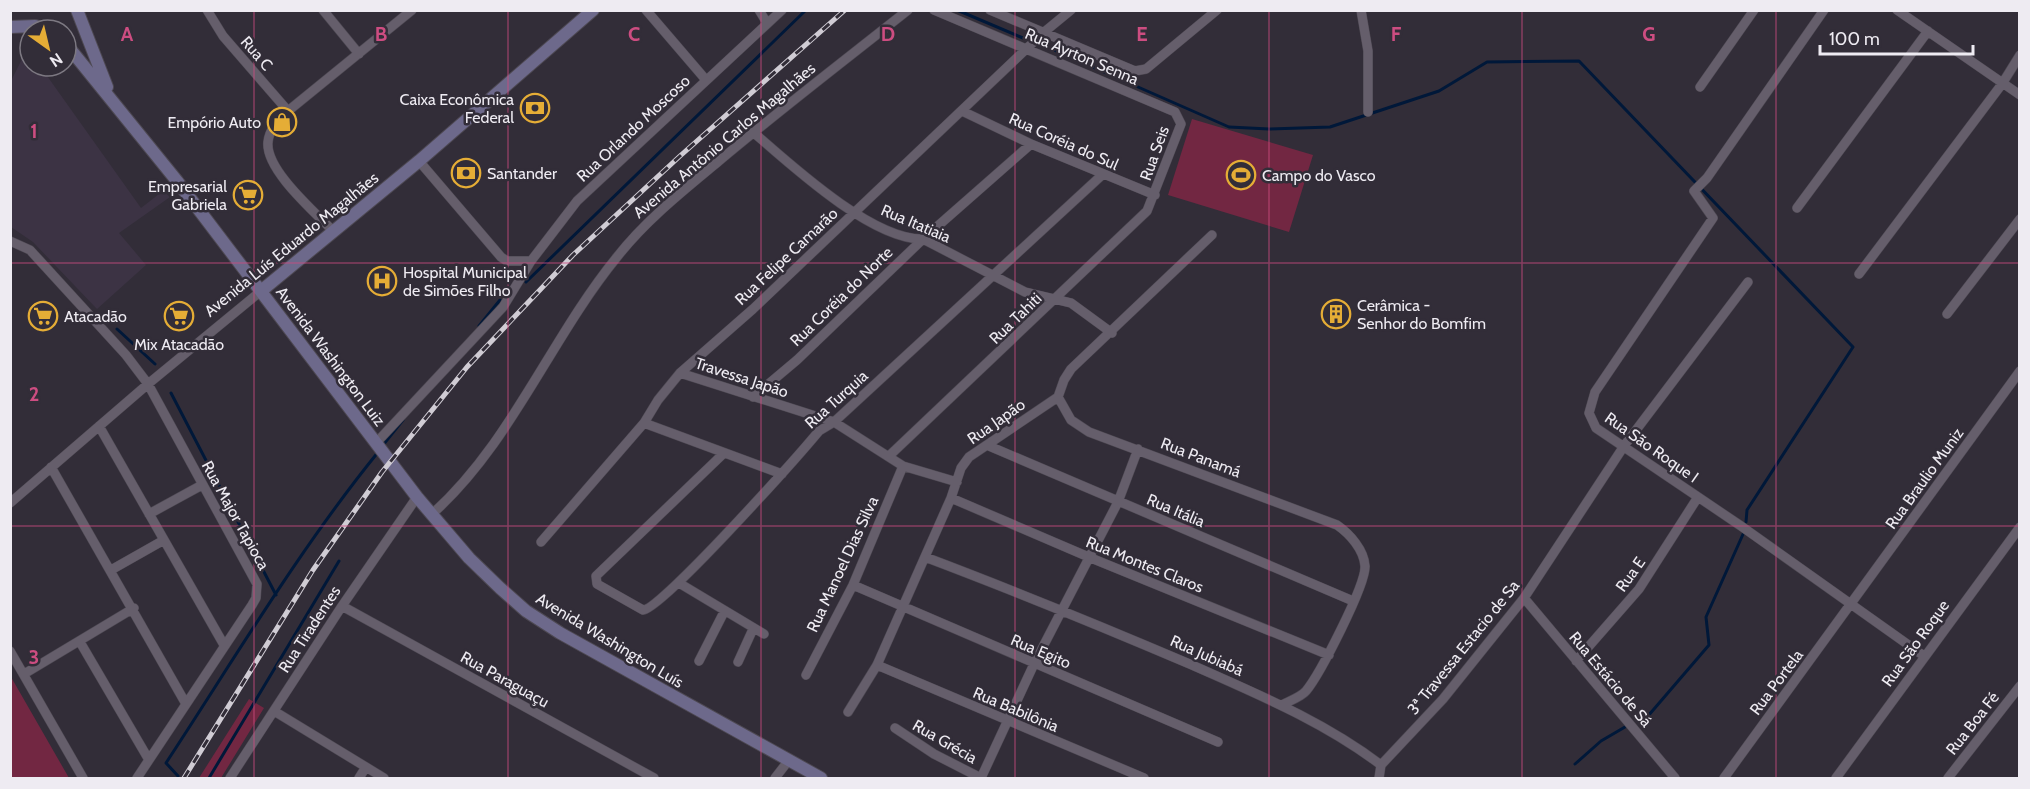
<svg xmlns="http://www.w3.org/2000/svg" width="2030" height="789" viewBox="0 0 2030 789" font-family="Cabin,sans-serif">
<rect width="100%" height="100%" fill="#322d38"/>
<!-- built -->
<path fill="#3c3344" d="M23,57h7v9h10l101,142 22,-17 7,6 -51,36 27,32 -49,44 -64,-67 -22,-15v-146z"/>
<!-- green -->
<path fill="#722742" d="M1192,119l121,36 -24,77 -121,-37z
M11,677l58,101h-58z
M249,699l15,9 -43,70h-22z"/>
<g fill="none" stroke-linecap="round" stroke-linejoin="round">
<!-- stream -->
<path stroke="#001839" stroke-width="3" d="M957,10l66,28
M1038,43l191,84 40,2 61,-2 109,-36 48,-29 92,-1 274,286 -106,163 -1,12
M526,282l280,-272
M479,326l21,-26
M117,329l38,35
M171,393l105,202
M383,445l20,-25
M1642,723l67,-78 -3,-28 38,-85
M1575,764l26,-23 24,-14
M178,776l-12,-13c69,-105 134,-215 213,-312
M209,778l130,-217"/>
<!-- street casing -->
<g stroke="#4d4852" stroke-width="10">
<path id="street" d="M207,10l16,26 65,75
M323,10l36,44
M646,10l60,70
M759,10l8,13
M990,10l145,61 11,-2 71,-59
M1361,10l7,41v61
M1824,10l-117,168 -13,13 19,27 -118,174 -6,21 7,15 145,98 183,130
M1897,10l123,85
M1700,87l54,-77
M962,111l69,33 124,51
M753,132c38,33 119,108 170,107l102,53 46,11 41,30
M419,161l82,96 6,4h24
M1797,208l131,-177
M334,232c-18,-19 -69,-62 -66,-90 1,-13 11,-22 20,-31l124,-101
M10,241l20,9 96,105 22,29 109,200 -1,14 -4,7 -115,173
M1859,274l143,-190 18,-29
M1947,314l73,-95
M680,373l154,49 69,44 54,16
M753,397l44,-37 126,-121 108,-95
M1058,397l13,23 18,12 248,93c13,9 27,25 28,41 1,19 -45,108 -59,125 -5,6 -17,10 -24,14
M644,423l138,51
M99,426l125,219
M376,443l127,-136 28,-46 46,-60 205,-191
M989,446l364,155
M723,454l-127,122 1,8 46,26c18,0 156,-155 176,-179l15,-9 268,-247
M889,456l258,-245 34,-87 -6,-12 -241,-102
M51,467l135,237
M951,498l140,60 238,97
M10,503l138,-119 113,-93
M149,514l53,-29
M431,515c80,-71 119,-176 186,-258 29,-37 66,-66 102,-96 62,-52 126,-101 189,-151
M541,542l103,-119 14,-23 22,-27 73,-64 290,-276 28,-23
M925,557c90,34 178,70 267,108 65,29 131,56 189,100
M111,570l53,-30
M679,583l85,51
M853,585l365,157
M1524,598l151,180
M342,606l312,172
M80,642l69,118
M10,651l73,127
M699,661l25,-49
M1576,661l63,-72 59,-92
M738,662l15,-33
M877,665l267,113
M24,674l110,-66
M806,675l47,-90 50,-119
M274,711l110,67
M848,712l29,-47 74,-167 10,-30 8,-11 89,-60 6,-17 7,-11 141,-134
M895,728l39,26 47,24
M1381,765l62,-66 81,-101 100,-152 124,-164
M230,778l112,-172 75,-109
M359,778l7,-11
M775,778l14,-18
M981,778l53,-114 84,-162 20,-53
M1379,778l2,-13
M1724,778l296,-407
M1836,778l184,-251
M1948,778l72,-92"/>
</g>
<!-- secondary casing -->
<g stroke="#4d4852" stroke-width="14">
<path id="secondary" d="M77,10l30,77
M10,27l25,-1 12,4
M66,44l111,137 240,316 52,61 31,30 26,23 34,22 261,145
M261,291l158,-130 174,-151"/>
</g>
<!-- street -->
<use href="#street" stroke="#655e6b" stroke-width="9"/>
<!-- secondary -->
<use href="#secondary" stroke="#6d698b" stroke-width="12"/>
<!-- rail casing -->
<g stroke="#d0ccd4" stroke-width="5">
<path id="rail" d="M184,778l129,-208 69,-98 85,-105 106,-112 107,-99 165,-146"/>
</g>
<!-- rail -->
<use href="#rail" stroke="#322d38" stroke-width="3" stroke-dasharray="9" stroke-linecap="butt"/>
</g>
<!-- grid -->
<path fill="none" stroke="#cd4d81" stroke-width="1.5" stroke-opacity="0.55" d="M254,10v768M508,10v768M761,10v768M1015,10v768M1269,10v768M1522,10v768M1776,10v768M10,263h2010M10,526h2010"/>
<!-- icons -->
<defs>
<g id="bank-ring" transform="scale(1.5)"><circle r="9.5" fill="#322d38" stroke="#e5ad36" stroke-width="1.5"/><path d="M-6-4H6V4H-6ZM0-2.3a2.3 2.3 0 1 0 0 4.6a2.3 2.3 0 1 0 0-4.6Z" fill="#e5ad36"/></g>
<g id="shop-ring" transform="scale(1.5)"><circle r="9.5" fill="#322d38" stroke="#e5ad36" stroke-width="1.5"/><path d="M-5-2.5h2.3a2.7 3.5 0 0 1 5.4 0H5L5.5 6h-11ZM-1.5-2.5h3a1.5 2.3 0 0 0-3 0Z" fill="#e5ad36"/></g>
<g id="stadium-ring" transform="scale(1.5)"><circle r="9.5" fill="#322d38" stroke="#e5ad36" stroke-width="1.5"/><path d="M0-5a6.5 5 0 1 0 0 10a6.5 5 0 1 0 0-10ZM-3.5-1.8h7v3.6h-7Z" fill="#e5ad36"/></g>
<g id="supermarket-ring" transform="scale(1.5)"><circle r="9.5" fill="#322d38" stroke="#e5ad36" stroke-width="1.5"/><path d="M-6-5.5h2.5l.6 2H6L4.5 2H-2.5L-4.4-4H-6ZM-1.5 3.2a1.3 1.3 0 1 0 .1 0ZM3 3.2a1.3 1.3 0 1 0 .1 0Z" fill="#e5ad36"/></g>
<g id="hospital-ring" transform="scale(1.5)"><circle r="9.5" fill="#322d38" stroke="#e5ad36" stroke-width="1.5"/><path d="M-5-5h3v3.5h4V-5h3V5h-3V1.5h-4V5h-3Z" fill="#e5ad36"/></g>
<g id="building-ring" transform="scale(1.5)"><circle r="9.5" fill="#322d38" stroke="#e5ad36" stroke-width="1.5"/><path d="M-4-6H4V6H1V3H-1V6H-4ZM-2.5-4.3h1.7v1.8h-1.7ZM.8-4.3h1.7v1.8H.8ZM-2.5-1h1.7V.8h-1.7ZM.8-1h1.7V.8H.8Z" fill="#e5ad36"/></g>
</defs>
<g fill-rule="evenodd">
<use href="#bank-ring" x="535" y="108"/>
<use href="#shop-ring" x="282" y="122"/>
<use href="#bank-ring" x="466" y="173"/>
<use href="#stadium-ring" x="1241" y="175"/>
<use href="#supermarket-ring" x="248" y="195"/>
<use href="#hospital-ring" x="382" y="281"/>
<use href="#building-ring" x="1336" y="314"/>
<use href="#supermarket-ring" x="43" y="316"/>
<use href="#supermarket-ring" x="179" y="316"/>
</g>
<g text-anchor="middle" stroke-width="5" stroke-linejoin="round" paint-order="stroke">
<!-- street labels -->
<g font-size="16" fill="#eeebf2" stroke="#322d38">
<text transform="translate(257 53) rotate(49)" y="6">Rua C</text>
<text transform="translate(1082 56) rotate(23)" y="6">Rua Ayrton Senna</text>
<text transform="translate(633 128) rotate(-43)" y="6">Rua Orlando Moscoso</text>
<text transform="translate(724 140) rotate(-40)" y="6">Avenida Antônio Carlos Magalhães</text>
<text transform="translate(1064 141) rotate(24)" y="6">Rua Coréia do Sul</text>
<text transform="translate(1154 153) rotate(-70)" y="6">Rua Seis</text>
<text transform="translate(916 223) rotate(23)" y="6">Rua Itatiaia</text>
<text transform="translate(291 244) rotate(-39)" y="6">Avenida Luís Eduardo Magalhães</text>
<text transform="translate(786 256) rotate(-43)" y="6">Rua Felipe Camarão</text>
<text transform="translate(841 296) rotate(-44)" y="6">Rua Coréia do Norte</text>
<text transform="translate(1015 318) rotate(-44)" y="6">Rua Tahiti</text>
<text transform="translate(331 356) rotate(53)" y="6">Avenida Washington Luiz</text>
<text transform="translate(742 377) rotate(18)" y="6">Travessa Japão</text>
<text transform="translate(836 399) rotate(-42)" y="6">Rua Turquia</text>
<text transform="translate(996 421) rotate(-35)" y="6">Rua Japão</text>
<text transform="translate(1652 447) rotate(35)" y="6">Rua São Roque I</text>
<text transform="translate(1201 457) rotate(21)" y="6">Rua Panamá</text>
<text transform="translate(1924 478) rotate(-54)" y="6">Rua Braulio Muniz</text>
<text transform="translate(1176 510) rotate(23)" y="6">Rua Itália</text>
<text transform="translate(236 515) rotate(61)" y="6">Rua Major Tapioca</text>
<text transform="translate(842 564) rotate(-65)" y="6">Rua Manoel Dias Silva</text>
<text transform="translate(1145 564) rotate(22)" y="6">Rua Montes Claros</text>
<text transform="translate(1630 574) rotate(-54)" y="6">Rua E</text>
<text transform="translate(309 629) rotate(-57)" y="6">Rua Tiradentes</text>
<text transform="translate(610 640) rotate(31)" y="6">Avenida Washington Luís</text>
<text transform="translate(1915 643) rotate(-54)" y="6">Rua São Roque</text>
<text transform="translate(1463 647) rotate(-51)" y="6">3ª Travessa Estacio de Sa</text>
<text transform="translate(1041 651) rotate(23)" y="6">Rua Egito</text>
<text transform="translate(1207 655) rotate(24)" y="6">Rua Jubiabá</text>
<text transform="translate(505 679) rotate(29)" y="6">Rua Paraguaçu</text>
<text transform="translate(1611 679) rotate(50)" y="6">Rua Estácio de Sá</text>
<text transform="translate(1776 682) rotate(-53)" y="6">Rua Portela</text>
<text transform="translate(1016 709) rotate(23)" y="6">Rua Babilônia</text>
<text transform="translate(1972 723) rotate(-52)" y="6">Rua Boa Fé</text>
<text transform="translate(945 741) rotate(30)" y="6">Rua Grécia</text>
</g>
<!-- poi labels -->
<g font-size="16" fill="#eeebf2" stroke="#322d38" text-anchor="start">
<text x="514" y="105" text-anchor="end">Caixa Econômica<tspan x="514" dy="18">Federal</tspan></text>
<text x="261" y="128" text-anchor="end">Empório Auto</text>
<text x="487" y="179">Santander</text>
<text x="1262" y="181">Campo do Vasco</text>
<text x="227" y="192" text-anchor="end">Empresarial<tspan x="227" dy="18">Gabriela</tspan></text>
<text x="403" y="278">Hospital Municipal<tspan x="403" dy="18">de Simões Filho</tspan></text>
<text x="1357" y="311">Cerâmica -<tspan x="1357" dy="18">Senhor do Bomfim</tspan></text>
<text x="64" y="322">Atacadão</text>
<text x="179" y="350" text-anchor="middle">Mix Atacadão</text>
</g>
</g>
<g font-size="20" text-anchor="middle" font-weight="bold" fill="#cd4d81" stroke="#322d38" stroke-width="5" stroke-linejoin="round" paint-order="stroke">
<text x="127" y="41">A</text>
<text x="381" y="41">B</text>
<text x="634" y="41">C</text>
<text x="888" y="41">D</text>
<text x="1142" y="41">E</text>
<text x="1396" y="41">F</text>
<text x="1649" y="41">G</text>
<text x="34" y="138">1</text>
<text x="34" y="401">2</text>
<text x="34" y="664">3</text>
</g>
<!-- border -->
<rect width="2030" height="789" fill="none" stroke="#eeebf2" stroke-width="24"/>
<!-- north arrow -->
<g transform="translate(48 48) rotate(146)"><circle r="28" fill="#322d38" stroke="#7d7982" stroke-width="1.5"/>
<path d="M0-4.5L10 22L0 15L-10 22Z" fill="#e5ad36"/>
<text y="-9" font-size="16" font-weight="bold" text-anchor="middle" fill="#eeebf2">N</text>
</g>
<!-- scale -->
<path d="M1820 45v9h153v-9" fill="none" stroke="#eeebf2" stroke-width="3"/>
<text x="1829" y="45" font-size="18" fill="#eeebf2" stroke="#322d38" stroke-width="4.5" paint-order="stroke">100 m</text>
</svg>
